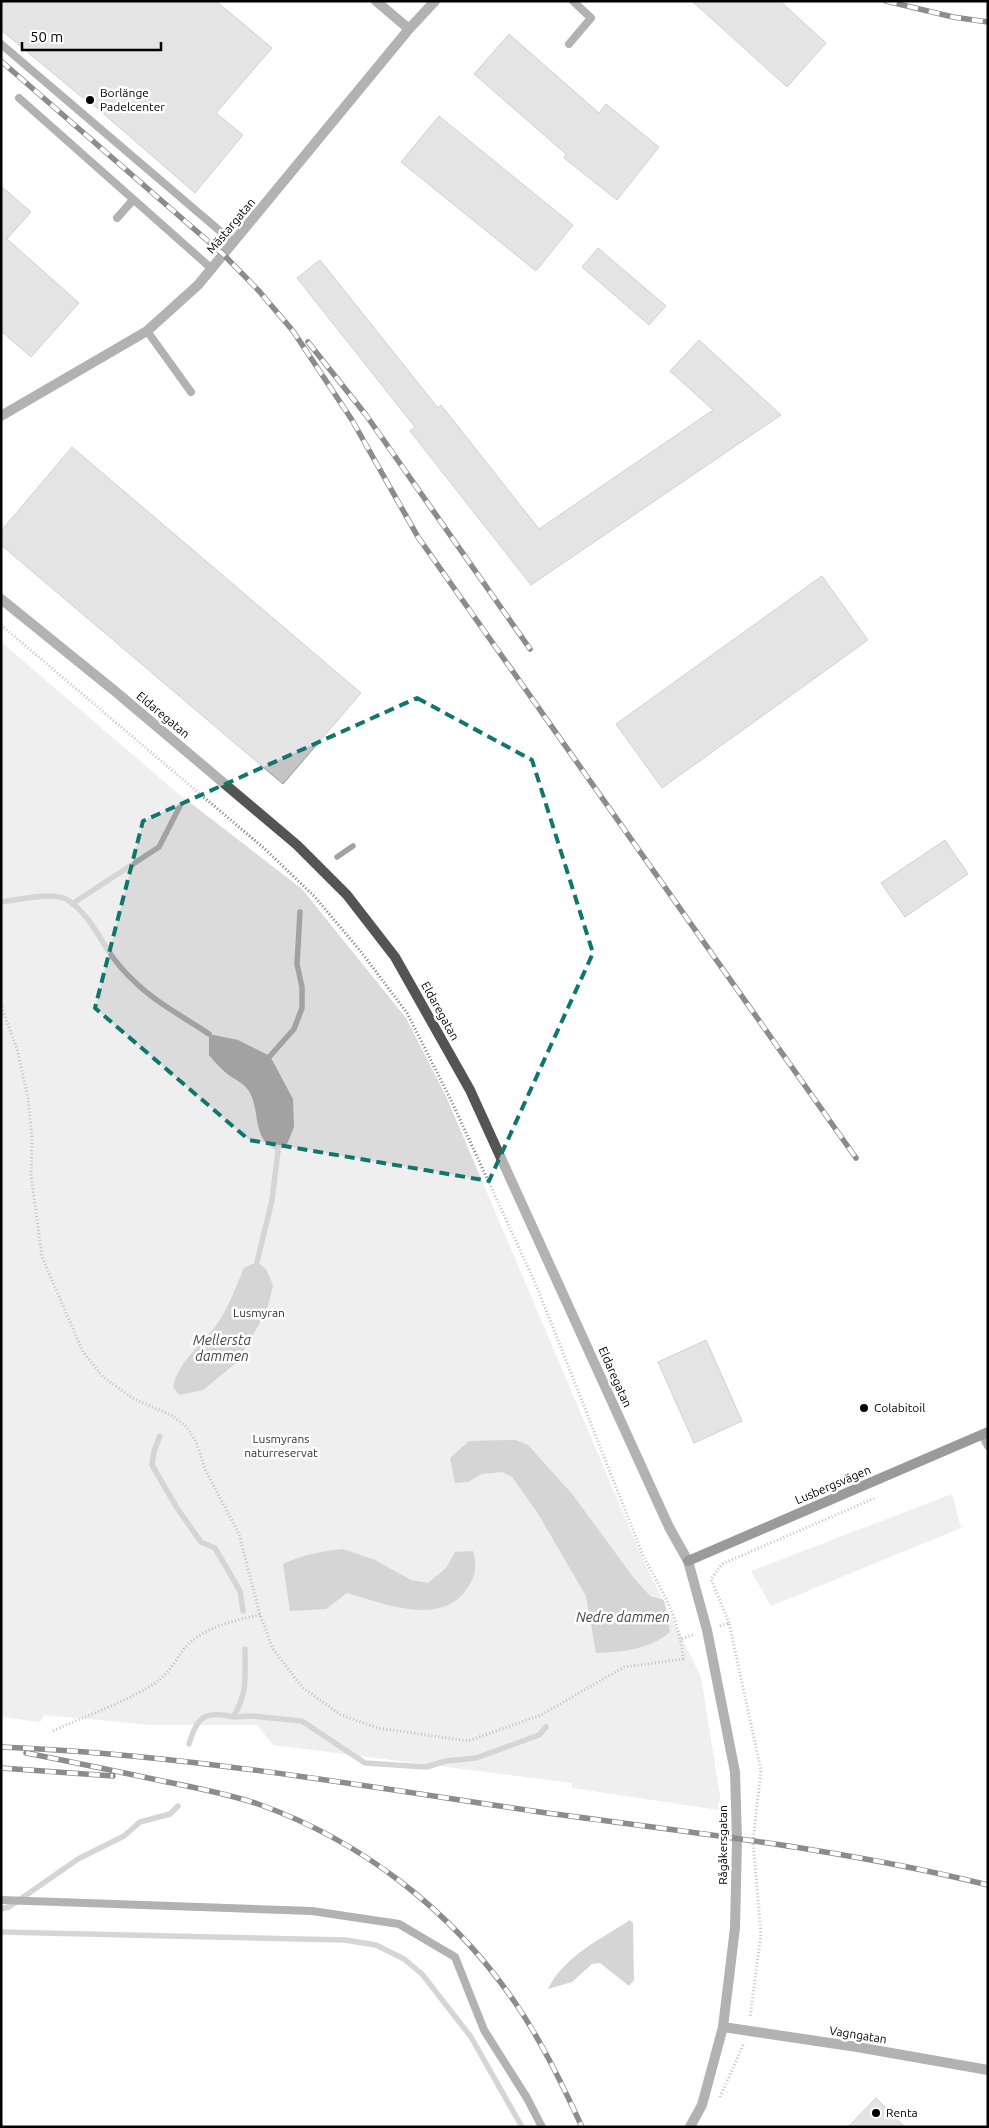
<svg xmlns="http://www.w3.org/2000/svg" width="989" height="2128" viewBox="0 0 989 2128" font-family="Ubuntu,sans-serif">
<rect width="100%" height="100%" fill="#fff"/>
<!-- green -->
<path fill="#dbdbdb" d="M1,642l174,149 127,98 104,129 40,78 198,466 57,115 20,125h-3l1,8 -147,-22v-5l-299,-38 -16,-20h-105l-108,-10 -4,7 -39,-5z
M952,1494l9,34 -190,78 -20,-35z"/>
<!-- water -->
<path fill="#a2a2a2" d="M209,1034l29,6 32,16 23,43 1,28 -7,17 -9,7c-27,-11 -17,-40 -29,-60 -6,-9 -16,-12 -24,-19 -6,-5 -11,-11 -16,-17z
M257,1262l9,7 7,16 -6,26 -31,52 -33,27 -24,5 -6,-8c5,-25 29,-43 44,-63 12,-17 19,-38 27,-56z
M515,1440l13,5 45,50 60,82 17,19 14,4 6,32c-21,18 -48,20 -74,21l-10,-57 -49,-84 -25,-35 -10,-5 -20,2 -14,8 -13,1 -5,-25 19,-17z
M343,1549l32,11 36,20 17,3 18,-15 9,-16 18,-1c4,15 3,26 -7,39 -26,37 -84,13 -119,3l-21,16 -36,2 -7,-47c20,-9 38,-13 60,-15z
M630,1920l3,3 1,57 -5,6 -29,-23 -8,1 -20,18 -24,7c16,-33 53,-50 82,-69z"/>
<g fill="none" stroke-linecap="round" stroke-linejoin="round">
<!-- stream -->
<path stroke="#a2a2a2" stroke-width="5.5" d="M337,857l16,-11
M1,902c14,-2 52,-10 65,-3 20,12 31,34 43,53 7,10 16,21 25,29 22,22 50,36 75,53
M72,904l87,-57 22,-43
M270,1056l24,-27 8,-21v-21l-5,-23 3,-52
M257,1262l15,-62 6,-49
M160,1436l-6,15 -2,14 25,43 24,34 14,6 25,43 3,20
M233,1717l18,-1 51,5 63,42 61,4 20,-6 30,-3 63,-23 7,-8
M189,1744c8,-27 15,-34 44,-27 15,-24 12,-40 12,-68
M1,1909l8,-2 69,-48 46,-23 16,-14 30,-8 8,-8
M1,1932l344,8 31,5 28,14 18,15 49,63 51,90"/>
</g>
<!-- building -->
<path fill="#c4c4c4" stroke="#989898" d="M1,1h215l56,47 -56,65 27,22 -48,58 -105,-91 -1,1 -88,-73z
M692,1h88l46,42 -39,44z
M509,34l90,79 7,-9 53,43 -42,53 -53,-42 2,-4 -92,-80z
M439,116l134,109 -37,46 -135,-109z
M1,186l30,26 -24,27 72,64 -48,54 -30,-26z
M598,248l68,58 -17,19 -67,-58z
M320,260l118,148 3,-3 98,124 174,-119 -43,-39 29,-31 82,75 -250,170 -121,-154 5,-4 -118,-149z
M72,447l289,246 -78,91 -282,-239v-14z
M822,576l46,64 -206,148 -46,-64z
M945,840l23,34 -63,43 -24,-34z
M706,1340l36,81 -48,22 -36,-81z
M876,2098l29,29h-57z"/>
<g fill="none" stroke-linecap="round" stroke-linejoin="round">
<!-- path -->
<path stroke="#767676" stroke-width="3" stroke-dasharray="1 2.5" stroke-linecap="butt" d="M1,625l265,225 49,47 47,56 45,60 44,87 86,187 107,271c18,32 37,64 39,101l-59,8 -83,48 -73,26 -90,-13 -37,-13 -39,-28 -29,-38 -13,-34 -21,-81 -34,-65 -9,-27 -9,-15 -16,-12 -37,-16 -31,-22 -20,-25 -41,-95 -11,-82 1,-37 -4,-40 -11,-49 -16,-44
M729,1623l-18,-44 11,-15 153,-66
M720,1626l9,-3 32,147 -8,72 8,92 -11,84
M682,1639l13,-5
M53,1731c34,-16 69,-27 101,-47 13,-8 21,-23 30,-35 17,-21 50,-29 76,-34
M720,2097l24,-54"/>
<!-- lane -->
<path stroke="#545454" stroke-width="8" d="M1,44l233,199
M569,44l22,-26 -18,-17
M19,98l193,171
M117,218l16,-18
M147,331l44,61
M982,1435l6,11
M1,1900l311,11 87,13 56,33 29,73 43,68 15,29"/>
<!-- street -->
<path stroke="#545454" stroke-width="10" d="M376,1l33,28
M1,416l146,-85 51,-46 211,-256 26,-28
M1,599l115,93 181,153 50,50 48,62 75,133 199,437 19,34 19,69 28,142 2,68 -2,88 -12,99 -21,78 -12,22
M723,2027l134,20 131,23"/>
<!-- secondary -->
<path stroke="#212121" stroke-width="10" d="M688,1561l300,-129"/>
<!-- rail casing -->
<g stroke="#000" stroke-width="5.5">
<path id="rail" d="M886,1l67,16 35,5
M1,61l223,194 35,36 34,40 59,89 66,117 438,621
M308,342l58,73 164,234
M1,1747c179,7 356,38 532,64 151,21 307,37 455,74
M26,1753c47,9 94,19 141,29 30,6 61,12 91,22 104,37 193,106 256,197 27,39 48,83 68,126
M1,1768l112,8"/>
</g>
<!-- rail -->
<use href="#rail" stroke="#fff" stroke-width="4" stroke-dasharray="11" stroke-linecap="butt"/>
</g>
<!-- marked area -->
<path d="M0 0H989V2128H0ZM417,698l115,62 61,193 -104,228 -240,-41 -154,-132 48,-187z" fill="#fff" fill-opacity=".55" fill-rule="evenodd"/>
<path fill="none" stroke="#0f766e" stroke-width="4" stroke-dasharray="10 6" stroke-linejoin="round" d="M417,698l115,62 61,193 -104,228 -240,-41 -154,-132 48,-187z"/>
<!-- markers -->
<g fill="#000" stroke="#fff" stroke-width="2">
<circle cx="90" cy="100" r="5"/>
<circle cx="864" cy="1408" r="5"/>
<circle cx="876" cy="2113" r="5"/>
</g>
<g text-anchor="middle" stroke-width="5" stroke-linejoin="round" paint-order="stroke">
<!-- poi labels -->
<g font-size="12" fill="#000" stroke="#fff" text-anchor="start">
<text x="100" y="97">Borlänge<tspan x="100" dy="14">Padelcenter</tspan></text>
<text x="874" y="1412">Colabitoil</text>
<text x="886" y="2117">Renta</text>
</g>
<!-- street labels -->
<g font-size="12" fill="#000" stroke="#fff">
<text transform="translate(231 226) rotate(-50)" y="4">Mästargatan</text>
<text transform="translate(163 715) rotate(40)" y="4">Eldaregatan</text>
<text transform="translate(440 1011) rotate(61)" y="4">Eldaregatan</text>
<text transform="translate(615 1377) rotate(66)" y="4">Eldaregatan</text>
<text transform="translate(833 1485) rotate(-23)" y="4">Lusbergsvägen</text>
<text transform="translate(723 1845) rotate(-90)" y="4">Rågåkersgatan</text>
<text transform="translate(858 2035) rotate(9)" y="4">Vagngatan</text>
</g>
<!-- park labels -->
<g font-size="12" fill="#323232" stroke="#fff">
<text x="259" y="1317">Lusmyran</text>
<text x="281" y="1443">Lusmyrans<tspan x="281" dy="14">naturreservat</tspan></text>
</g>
<!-- water labels -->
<g font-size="14" font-style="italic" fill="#434343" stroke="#fff">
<text x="222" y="1345">Mellersta<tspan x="222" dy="16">dammen</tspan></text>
<text x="623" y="1622">Nedre dammen</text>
</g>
</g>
<!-- border -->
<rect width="989" height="2128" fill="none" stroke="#000000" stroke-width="5"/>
<!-- scale -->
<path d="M22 42v8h139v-8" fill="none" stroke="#000000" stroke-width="2.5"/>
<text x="30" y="42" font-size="15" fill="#000000" stroke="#ffffff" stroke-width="4" paint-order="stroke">50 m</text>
</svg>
